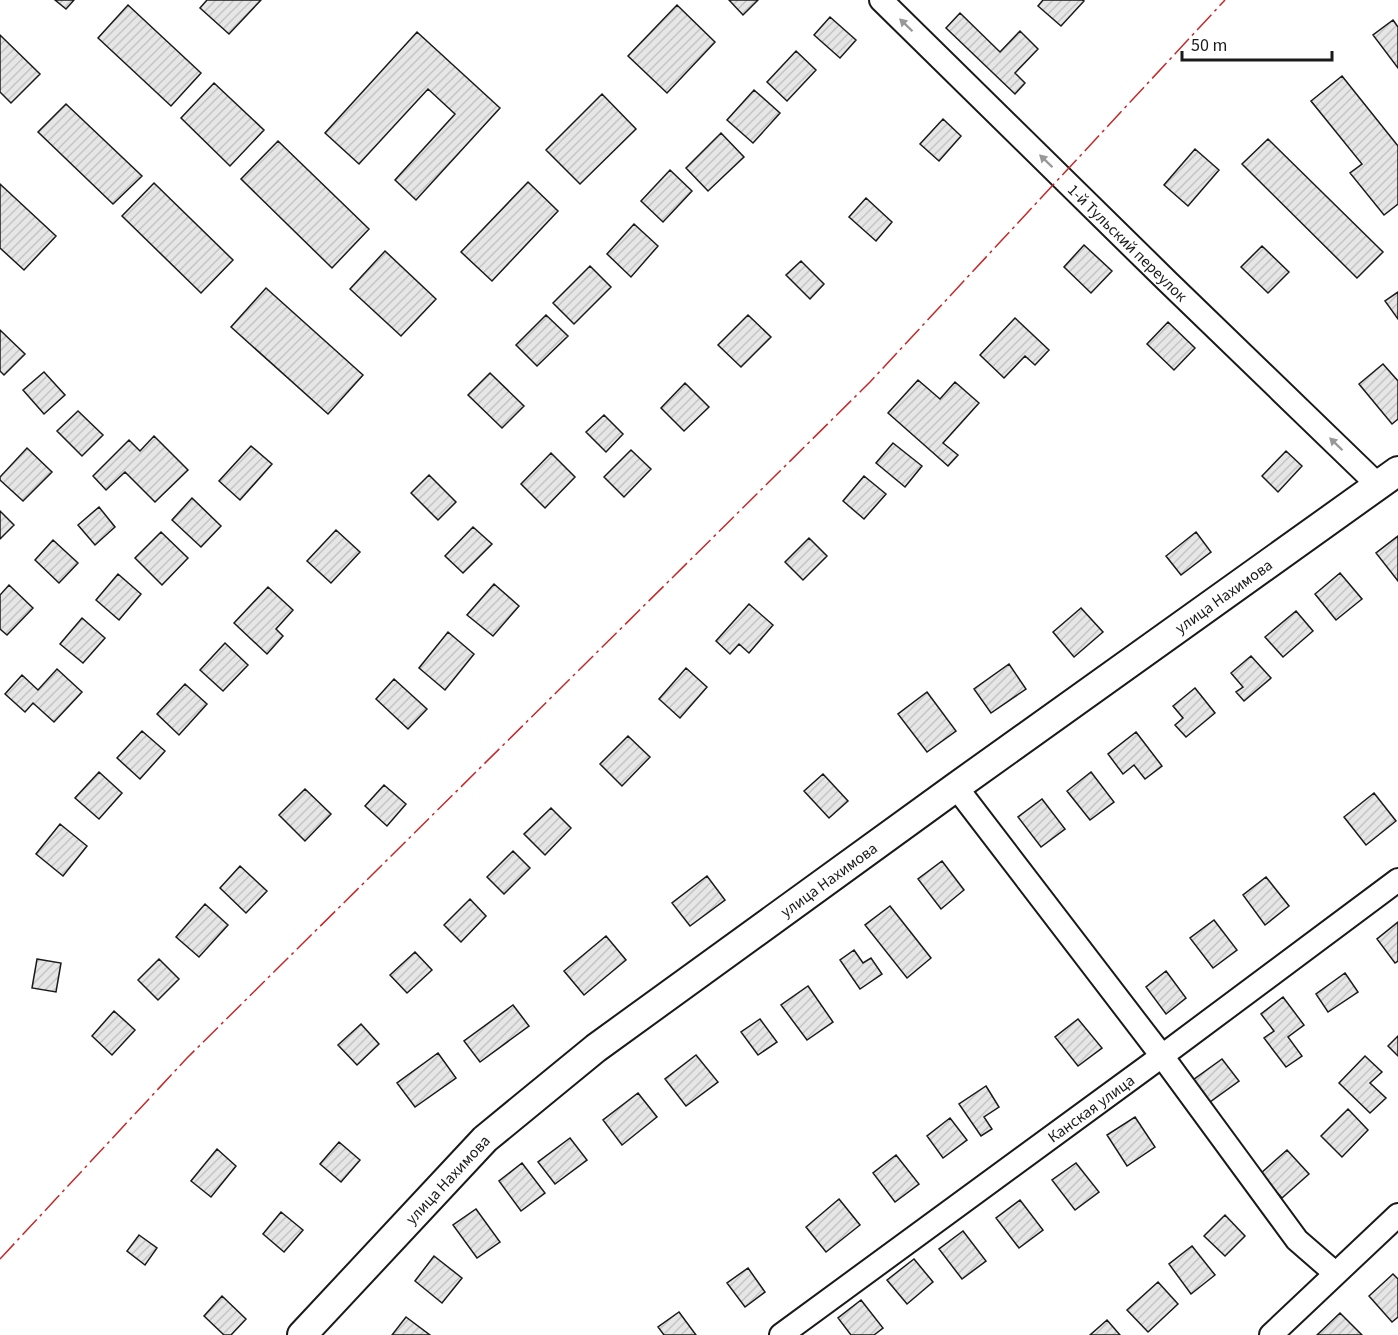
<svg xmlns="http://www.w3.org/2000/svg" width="1398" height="1335" viewBox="0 0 1398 1335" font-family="'Source Sans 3',sans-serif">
<defs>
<pattern id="building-hatch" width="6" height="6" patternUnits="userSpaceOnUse" patternTransform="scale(1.5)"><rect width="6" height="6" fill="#e6e6e6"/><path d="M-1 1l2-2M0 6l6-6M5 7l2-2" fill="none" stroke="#c5c5c5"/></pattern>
</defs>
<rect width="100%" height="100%" fill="#fff"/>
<!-- building -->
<path fill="url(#building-hatch)" stroke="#1a1a1a" stroke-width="1.5" d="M55,0h19l-8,9z
M207,0h54l-32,34 -29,-26z
M729,0h29l-15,15z
M1043,0h39l2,1 -23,25 -23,-20z
M128,5l73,68 -30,33 -73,-68z
M677,5l38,37 -48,51 -39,-37z
M960,13l40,39 20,-21 18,18 -23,24 10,10 -10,11 -69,-66z
M830,17l26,23 -16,18 -26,-23z
M1393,20l5,7v41l-25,-33z
M417,32l83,76 -84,92 -21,-20 60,-66 -27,-25 -69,75 -34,-31z
M0,35l40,39 -29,29 -11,-11z
M796,51l20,19 -29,31 -20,-19z
M1342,76l56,70v58l-14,11 -34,-42 12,-9 -51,-63z
M214,83l50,47 -34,36 -49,-48z
M754,90l26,23 -27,30 -26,-23z
M602,94l34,35 -56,55 -34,-34z
M66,104l76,72 -29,28 -75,-72z
M943,119l18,17 -22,25 -19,-17z
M721,133l23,24 -36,34 -22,-23z
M1268,139l115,113 -26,26 -115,-114z
M278,141l91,88 -37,39 -91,-89z
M1195,149l24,21 -31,36 -24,-21z
M670,170l22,21 -29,31 -22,-21z
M528,182l30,29 -66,70 -31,-29z
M154,183l79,77 -32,33 -79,-77z
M0,184l56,52 -32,34 -24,-22z
M866,198l26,24 -16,19 -27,-24z
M634,224l24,22 -27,31 -24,-23z
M1084,245l28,26 -21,22 -27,-26z
M1262,246l27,26 -21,21 -27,-26z
M385,251l51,48 -35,37 -51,-47z
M801,261l23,23 -14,15 -24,-24z
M590,266l21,21 -37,37 -21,-21z
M266,288l97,87 -35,39 -97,-87z
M1398,292v27l-13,-18z
M546,315l22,21 -31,30 -21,-21z
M748,315l23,22 -30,30 -23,-22z
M1015,318l34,32 -14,15 -10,-9 -21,22 -24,-23z
M1168,322l27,26 -21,22 -27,-26z
M0,330l25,24 -21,21 -4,-4z
M1383,364l15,17v38l-6,5 -33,-40z
M44,372l21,23 -21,19 -21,-24z
M490,373l34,33 -22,22 -34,-33z
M918,380l22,19 15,-17 24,21 -36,40 15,12 -10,11 -60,-53z
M685,383l24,24 -25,24 -23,-23z
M78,411l25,24 -21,21 -25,-25z
M604,415l19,19 -17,18 -20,-20z
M154,436l34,34 -33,32 -30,-30 -19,18 -13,-14 36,-36 11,11z
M893,443l29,23 -17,21 -29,-24z
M251,446l21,18 -32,36 -21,-19z
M27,448l25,24 -29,29 -23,-21v-3z
M631,450l20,19 -27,28 -20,-20z
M1286,451l16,15 -24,26 -16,-16z
M551,453l24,24 -30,31 -24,-24z
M429,475l27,27 -18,18 -27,-27z
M864,476l22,18 -22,25 -21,-18z
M192,498l29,28 -20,21 -29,-27z
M99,507l16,20 -20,18 -17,-20z
M0,511l14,14 -14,14z
M473,527l19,17 -29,29 -18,-17z
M336,530l24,22 -29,31 -24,-22z
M161,532l27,26 -26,27 -27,-27z
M1196,532l15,20 -30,23 -15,-19z
M1398,536v45l-22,-28z
M809,538l18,18 -24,24 -18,-18z
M53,540l25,23 -19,20 -24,-23z
M1340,573l22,26 -26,21 -21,-26z
M118,574l23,20 -22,26 -23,-20z
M494,584l25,22 -26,30 -26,-21z
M9,585l24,23 -26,27 -7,-6v-34z
M268,587l25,23 -17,19 7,7 -16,18 -33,-31z
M749,604l24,21 -24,28 -10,-9 -9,10 -14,-13z
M1081,608l22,24 -29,25 -21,-25z
M1296,611l17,20 -30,26 -18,-20z
M82,618l23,20 -22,25 -23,-19z
M448,632l26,22 -29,36 -26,-22z
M225,643l23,22 -25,26 -23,-21z
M1251,656l20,22 -27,23 -8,-9 7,-5 -12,-14z
M1009,664l17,25 -35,24 -17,-24z
M686,668l21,19 -27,31 -21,-19z
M57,669l25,23 -28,30 -21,-19 -8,9 -20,-18 17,-19 16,15z
M394,679l33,30 -19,20 -32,-30z
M185,684l22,20 -28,31 -22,-21z
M1195,688l20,25 -29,24 -11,-12 8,-7 -10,-12z
M927,692l29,39 -29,21 -29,-38z
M142,731l23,20 -25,28 -23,-21z
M1136,732l26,34 -17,13 -11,-14 -11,9 -15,-20z
M628,736l22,21 -28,29 -22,-22z
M99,772l23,21 -23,26 -24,-21z
M1091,772l23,30 -24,18 -23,-29z
M823,774l25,27 -19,17 -25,-27z
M384,785l22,19 -19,22 -22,-20z
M305,789l26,25 -26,27 -26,-26z
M1374,793l22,28 -30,24 -22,-28z
M1042,799l23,30 -24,18 -23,-30z
M551,808l20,20 -26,27 -21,-21z
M60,824l27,22 -24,30 -27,-22z
M513,851l17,17 -26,26 -17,-17z
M942,861l22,29 -23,19 -23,-30z
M240,866l27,25 -21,22 -26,-25z
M707,876l18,24 -35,26 -18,-23z
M1266,877l23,29 -24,19 -22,-30z
M470,899l16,17 -25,26 -17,-17z
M205,904l23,21 -29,32 -23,-20z
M890,906l41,52 -24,20 -42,-53z
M1214,920l23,30 -24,18 -23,-30z
M1398,922v39l-3,2 -18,-24z
M606,936l20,24 -42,35 -20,-24z
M854,950l9,13 8,-5 11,16 -22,15 -20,-29z
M415,952l17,18 -25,23 -17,-18z
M37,959l24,4 -5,29 -24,-4z
M159,959l20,20 -21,21 -20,-20z
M1166,971l20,27 -20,16 -20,-27z
M1345,973l13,19 -30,20 -12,-18z
M808,986l25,36 -26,18 -26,-35z
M1283,997l21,28 -16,12 14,19 -16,11 -22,-29 10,-7 -13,-17z
M513,1005l16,21 -49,36 -16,-21z
M114,1011l21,19 -23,25 -20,-19z
M760,1019l17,23 -19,13 -17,-23z
M1078,1019l24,29 -24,18 -23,-29z
M361,1024l18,20 -22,21 -19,-20z
M1398,1036v20l-10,-10z
M438,1053l18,25 -41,29 -18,-24z
M696,1055l22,27 -32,24 -21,-27z
M1365,1056l17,16 -12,11 16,15 -16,15 -31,-30z
M1222,1059l17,22 -29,21 -17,-22z
M986,1086l13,21 -15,10 8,12 -11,7 -22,-32z
M638,1093l19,24 -35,28 -19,-25z
M1348,1109l20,21 -26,27 -21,-21z
M1135,1117l20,30 -28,19 -20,-31z
M950,1118l17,22 -24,18 -16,-22z
M570,1138l17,22 -32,24 -17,-22z
M339,1142l21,18 -19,22 -21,-18z
M217,1149l19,17 -25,31 -20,-16z
M1287,1150l22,24 -27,24 -22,-24z
M896,1155l23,29 -24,18 -22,-29z
M522,1163l23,30 -24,18 -22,-30z
M1076,1163l23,29 -24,18 -23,-30z
M839,1199l21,26 -34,27 -20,-25z
M1020,1200l23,30 -24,18 -23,-30z
M476,1209l24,33 -23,16 -24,-33z
M281,1212l22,18 -19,22 -21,-18z
M1225,1215l20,21 -20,20 -21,-20z
M963,1231l23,30 -24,18 -23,-30z
M139,1235l18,13 -12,17 -18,-14z
M1192,1246l23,29 -24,19 -22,-30z
M434,1256l28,22 -20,25 -27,-22z
M914,1259l19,23 -26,22 -20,-24z
M748,1268l17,24 -20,15 -18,-24z
M1393,1274l5,5v38l-6,5 -23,-26z
M1158,1282l20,22 -30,28 -21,-22z
M222,1296l24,23 -15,16h-7l-20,-19z
M861,1300l22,28 -9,7h-23l-13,-17z
M679,1312l17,23h-32l-6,-8z
M1340,1313l22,22h-45z
M406,1317l24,18h-38z
M1107,1320l13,15h-30z"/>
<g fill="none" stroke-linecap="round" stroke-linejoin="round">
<!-- minor casing -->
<g stroke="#1a1a1a" stroke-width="26">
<g id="minor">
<path id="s1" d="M881,0l286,281 211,204"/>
<path d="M956,787l206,269 135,184 38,33"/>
<path id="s2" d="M781,1335l381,-279 236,-176"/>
<path d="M1271,1335l127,-120"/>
</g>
</g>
<!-- major casing -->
<g stroke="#1a1a1a" stroke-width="32">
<g id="major">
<path id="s3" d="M302,1335l183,-196 111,-91 360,-261 442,-316"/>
</g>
</g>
<!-- minor -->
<use href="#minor" stroke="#fff" stroke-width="22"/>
<!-- major -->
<use href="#major" stroke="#fff" stroke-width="28"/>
<!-- power -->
<path stroke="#c62828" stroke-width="1.5" stroke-dasharray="21 4.5 3 4.5" stroke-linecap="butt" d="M0,1259l187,-201 683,-676 355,-382"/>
</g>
<!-- one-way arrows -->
<defs><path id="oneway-solid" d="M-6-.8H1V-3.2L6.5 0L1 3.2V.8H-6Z" transform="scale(1.5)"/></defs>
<g fill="#989898">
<use href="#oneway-solid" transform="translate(906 25) rotate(-136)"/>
<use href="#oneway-solid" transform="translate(1046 161) rotate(-136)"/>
<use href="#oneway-solid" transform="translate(1336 444) rotate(-136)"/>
</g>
<g text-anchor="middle" stroke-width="4.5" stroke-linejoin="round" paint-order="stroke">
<!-- street labels -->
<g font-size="16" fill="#1a1a1a" stroke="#fff">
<text dy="6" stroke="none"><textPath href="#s1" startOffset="346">1-й Тульский переулок</textPath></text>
<text dy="6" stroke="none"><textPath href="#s3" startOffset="1185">улица Нахимова</textPath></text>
<text dy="6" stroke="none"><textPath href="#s3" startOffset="699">улица Нахимова</textPath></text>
<text dy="6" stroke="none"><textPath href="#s2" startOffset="384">Канская улица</textPath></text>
<text dy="6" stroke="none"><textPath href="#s3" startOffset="213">улица Нахимова</textPath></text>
</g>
</g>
<!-- scale -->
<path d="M1182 51v9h150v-9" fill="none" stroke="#1a1a1a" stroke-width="3"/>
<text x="1191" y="51" font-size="18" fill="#1a1a1a" stroke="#ffffff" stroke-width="4.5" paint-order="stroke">50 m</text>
</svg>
